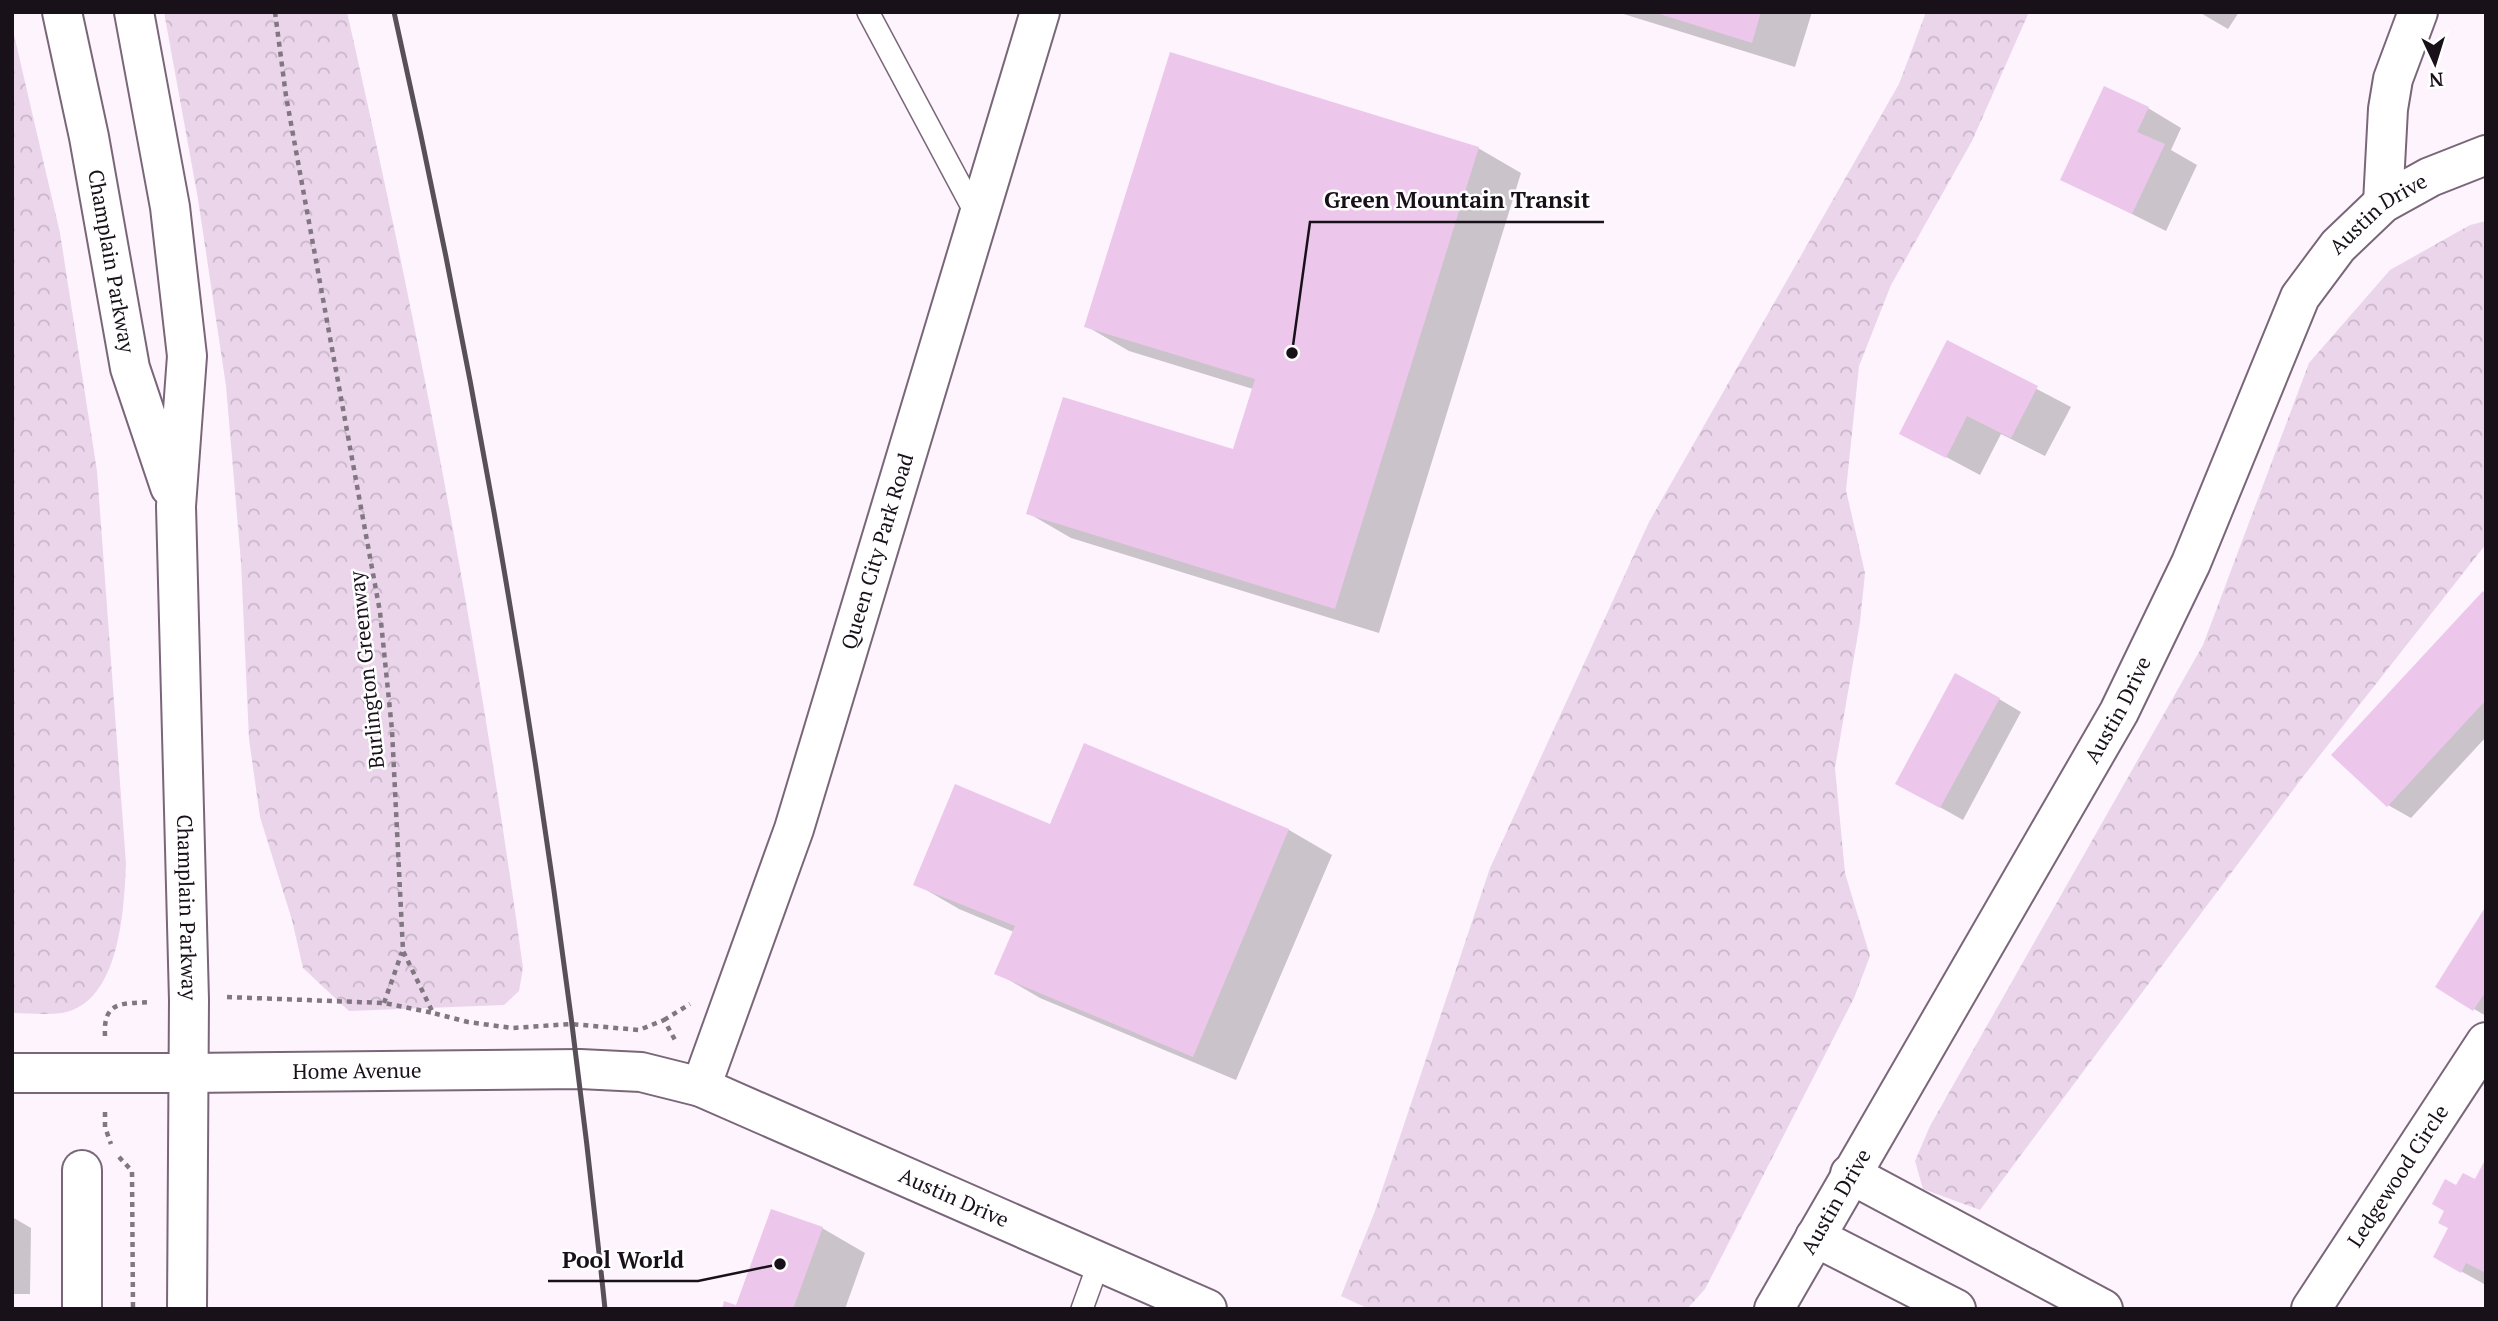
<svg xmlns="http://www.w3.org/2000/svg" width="2498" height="1321" viewBox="0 0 2498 1321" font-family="'PT Serif',serif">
<defs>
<pattern id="forest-crowns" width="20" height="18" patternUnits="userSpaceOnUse" patternTransform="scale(1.75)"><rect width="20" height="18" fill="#ebd5eb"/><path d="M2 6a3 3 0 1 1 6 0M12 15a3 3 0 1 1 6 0" fill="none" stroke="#c9b6c9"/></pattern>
</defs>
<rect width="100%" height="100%" fill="#fdf4fd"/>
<!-- forest -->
<path fill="url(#forest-crowns)" d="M164,12h183c72,317 132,635 176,956l-4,23 -15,14 -155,6 -46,-43 -11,-48 -32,-103 -11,-78 -8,-177 -15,-176 -28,-187z
M1926,12h103l-57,129 -81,144 -32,81 -13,124 19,83 -5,49 -25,146 10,105 25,83 -16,42 -149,291 -18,20h-318l-28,-13 34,-85 115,-343 159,-346 250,-438z
M12,26l48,207 37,238 29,393c-2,45 -6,139 -64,149 -16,2 -34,0 -50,0z
M2486,221v323l-184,234 -322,432 -57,-21 -8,-28 15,-35 273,-481 106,-282 81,-93 80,-45z"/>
<!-- shadow -->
<path fill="#0003" d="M1617,12h195l-17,55z
M2199,12h40l-11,17z
M2148,108l33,20 -10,22 26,15 -31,66 -104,-52z
M1478,148l43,25 -142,460 -308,-95 -43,-25 206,-62 19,-62 -124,-38 -43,-25z
M1948,342l123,65 -26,49 -44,-22 -21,41 -79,-42z
M2486,595v142l-75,81 -23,-13z
M1999,699l22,13 -58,108 -43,-24z
M1085,745l204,85 43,25 -96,225 -196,-82 -43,-25 17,-41 -55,-23 -43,-25 135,-58z
M2486,909v107l-49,-29z
M2486,1162v119l-2,3 -27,-15 -7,-41 7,-41 18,-6z
M12,1217l19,11 -1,66h-18z
M822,1228l43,25 -20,56h-121l13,-2z"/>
<!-- building -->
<path fill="#ecc7eb" d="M1653,12h108l-9,31z
M1170,52l309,95 -144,462 -309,-95 37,-117 170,52 22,-70 -171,-52z
M2104,86l45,21 -12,25 28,12 -33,70 -72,-34z
M1947,340l91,46 -27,52 -44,-22 -21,42 -47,-24z
M2483,591l3,3v106l-99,107 -56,-52z
M1955,673l45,25 -60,110 -45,-24z
M1084,743l205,86 -96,228 -199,-83 21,-48 -102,-41 42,-101 95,40z
M2486,906v85l-13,20 -38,-24z
M2486,1158v115l-20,-10 -5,10 -28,-16 15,-29 -10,-5 6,-12 -12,-7 13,-25 11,6 7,-12 12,6z
M771,1209l52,18 -30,82h-71l2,-8 12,4z"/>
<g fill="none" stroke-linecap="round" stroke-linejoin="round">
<!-- service casing -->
<g stroke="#7a6679" stroke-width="24">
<path id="service" d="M868,12l110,206
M1082,1309l17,-47"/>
</g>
<!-- minor casing -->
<g stroke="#7a6679" stroke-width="42">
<g id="minor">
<path d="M2383,203l5,-94 5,-30 25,-67"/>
<path id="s1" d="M701,1087l506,222"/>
<path d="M1850,1174l253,135"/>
<path d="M1815,1237l141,72"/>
<path d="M82,1309v-139"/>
<path id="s2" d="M1774,1309l345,-597 72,-149 109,-266 38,-51 45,-43 47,-26 56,-22"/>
<path id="s3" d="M2311,1309l175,-267"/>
</g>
</g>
<!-- tertiary casing -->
<g stroke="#7a6679" stroke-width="42">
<g id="tertiary">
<path id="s4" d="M189,1073l391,-4 61,3 60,15 93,-258 246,-817"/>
</g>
</g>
<!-- secondary casing -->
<g stroke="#7a6679" stroke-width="42">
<path id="secondary" d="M12,1073h177"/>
</g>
<!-- primary casing -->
<g stroke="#7a6679" stroke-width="42">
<g id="primary">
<path id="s5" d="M62,12l27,125 41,231 40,119"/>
<path id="s6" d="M134,12l36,195 17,149 -11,150 13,494 -2,309"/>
</g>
</g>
<!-- path -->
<path stroke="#807780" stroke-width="4.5" stroke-dasharray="5 5" stroke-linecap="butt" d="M275,12l11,84 94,516 12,118 11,221 30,62 35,9 44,6 59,-4 68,6 25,-10 11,20
M227,997l157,6 49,10
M384,1003l18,-51
M664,1020l26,-16
M105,1036c-2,-36 17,-32 47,-34
M105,1112v15l6,17
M119,1157l13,14 1,138"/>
<!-- service -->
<use href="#service" stroke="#fff" stroke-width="21"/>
<!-- minor -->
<use href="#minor" stroke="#fff" stroke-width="38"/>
<!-- tertiary -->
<use href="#tertiary" stroke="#fff" stroke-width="38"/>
<!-- secondary -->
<use href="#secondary" stroke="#fff" stroke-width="38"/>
<!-- primary -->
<use href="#primary" stroke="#fff" stroke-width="38"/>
<!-- rail -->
<path stroke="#585058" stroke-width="5" d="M394,12c96,428 166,861 211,1297"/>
</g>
<g text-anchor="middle" stroke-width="5" stroke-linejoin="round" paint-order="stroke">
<!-- street labels -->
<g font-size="21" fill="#191119" stroke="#fff">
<text dy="7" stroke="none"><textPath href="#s2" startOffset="1258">Austin Drive</textPath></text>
<text dy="7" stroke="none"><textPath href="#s5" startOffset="254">Champlain Parkway</textPath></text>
<text dy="7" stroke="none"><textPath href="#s4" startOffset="1078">Queen City Park Road</textPath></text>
<text transform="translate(367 670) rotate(-96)" y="7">Burlington Greenway</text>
<text dy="7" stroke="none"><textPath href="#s2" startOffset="691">Austin Drive</textPath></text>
<text dy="7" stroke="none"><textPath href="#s6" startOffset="900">Champlain Parkway</textPath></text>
<text dy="7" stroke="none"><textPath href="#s4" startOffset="168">Home Avenue</textPath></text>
<text dy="7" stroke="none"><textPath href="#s3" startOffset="159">Ledgewood Circle</textPath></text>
<text dy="7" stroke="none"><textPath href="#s1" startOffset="276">Austin Drive</textPath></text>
<text dy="7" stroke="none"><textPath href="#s2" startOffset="124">Austin Drive</textPath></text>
</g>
</g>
<!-- callouts -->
<path fill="none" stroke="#191119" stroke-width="2.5" d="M1292 353L1310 222H1604M780 1264L698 1281H548"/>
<g fill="#191119" stroke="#fff" stroke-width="2.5">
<circle cx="1292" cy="353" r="7"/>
<circle cx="780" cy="1264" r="7"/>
</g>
<g font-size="23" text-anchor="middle" font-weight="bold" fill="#191119" stroke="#fff" stroke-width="5" stroke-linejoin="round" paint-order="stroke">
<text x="1457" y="208">Green Mountain Transit</text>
<text x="623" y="1268">Pool World</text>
</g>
<!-- border -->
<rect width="2498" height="1321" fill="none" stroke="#191119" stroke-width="28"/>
<!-- north arrow -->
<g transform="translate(2435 63) rotate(176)" stroke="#ffffff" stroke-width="5" paint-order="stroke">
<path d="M0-5L12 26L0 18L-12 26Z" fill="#191119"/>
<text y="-10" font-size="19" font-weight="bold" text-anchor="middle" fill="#191119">N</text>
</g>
</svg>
